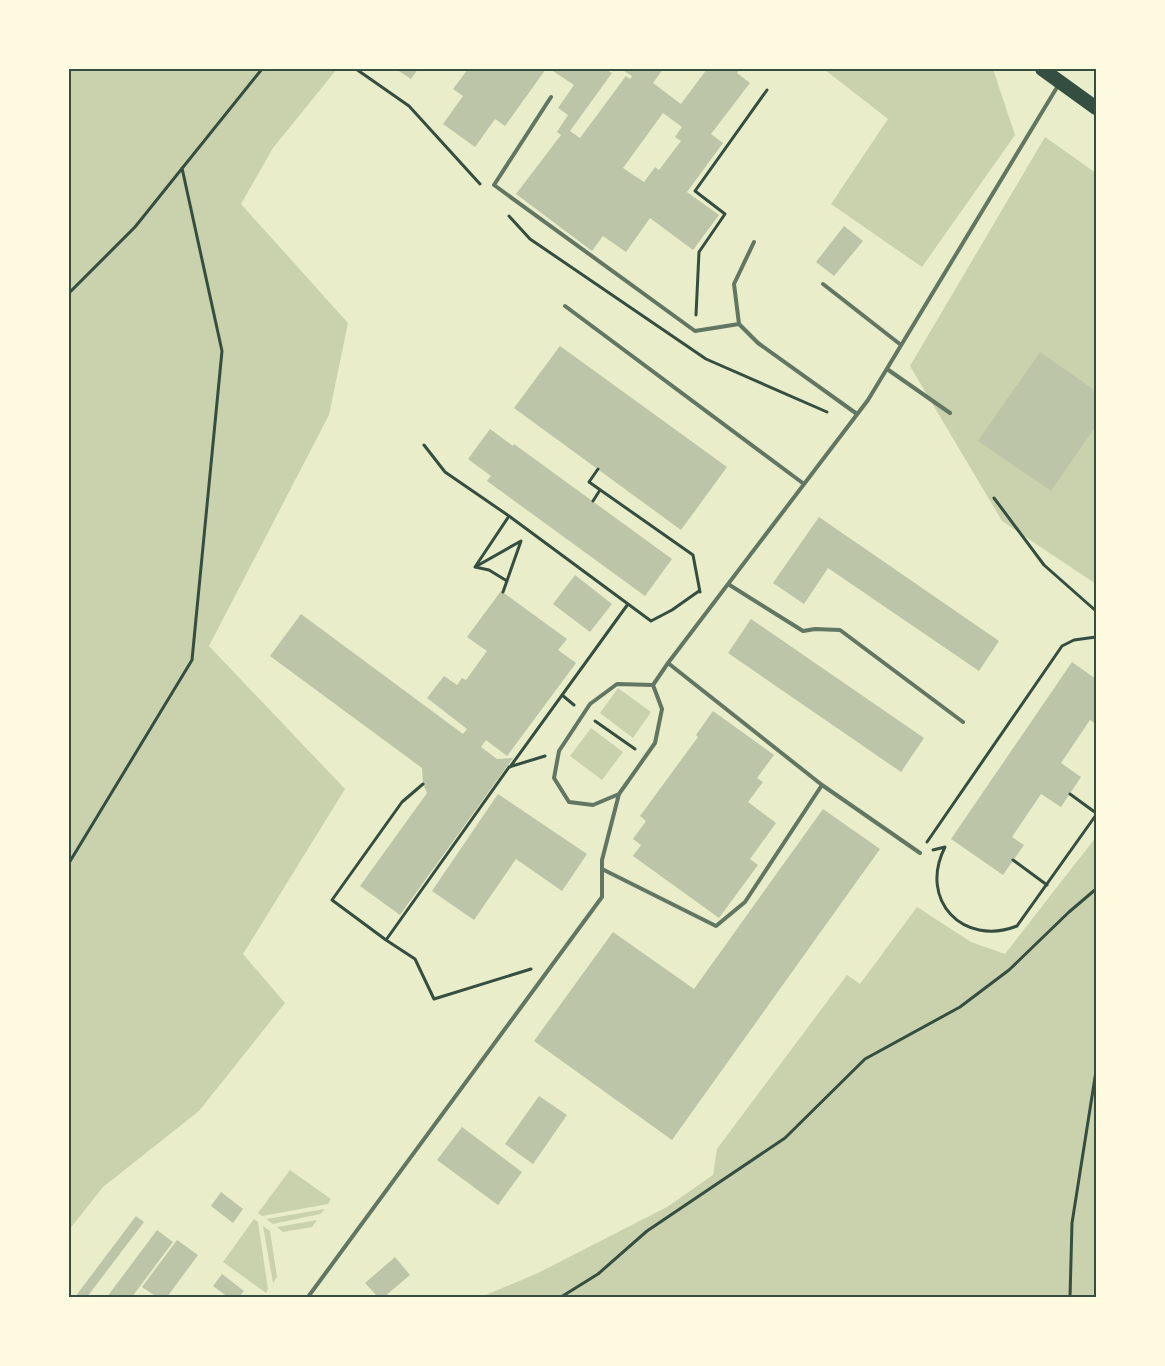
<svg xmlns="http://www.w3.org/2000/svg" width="1165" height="1366" viewBox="0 0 1165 1366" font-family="Roboto,sans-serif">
<rect width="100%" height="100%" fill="#e9edc9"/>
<!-- green -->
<path fill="#cad2ad" d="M69,69h268l-64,79 -32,56 107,119 -19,92 -120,231 136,143 -102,165 42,49 -86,108 -96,76 -34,43z
M824,69h169l22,66 -93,132 -91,-63 57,-85z
M1045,137l51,36v411l-94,-63 -92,-155z
M618,688l33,24 -18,26 -33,-25z
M591,728l32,24 -21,28 -32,-24z
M1096,837v460h-615l57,-24 129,-66 46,-32 4,-26 130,-174 13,9 57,-77 54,35 34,12z
M290,1170l41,29 -3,5 -66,12 -4,-3z
M325,1209l-5,5 -47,10 -7,-5z
M254,1219l4,3 10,67 -2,4 -43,-31z
M317,1220l-5,7 -29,5 -6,-5z
M263,1226l7,5 7,46 -4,6z"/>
<!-- building -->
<path fill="#bcc5a7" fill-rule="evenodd" d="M396,69h22l-7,10z
M468,69h78l-41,57 -10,-7 -20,28 -32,-23 20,-28 -10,-7z
M550,69h55l7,4 -42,58 10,7 46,-62 4,3 2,-3 -11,-7h42l-10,14 28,21 26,-35h33l-3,4 13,10 -39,51 12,9 -36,49 32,23 -26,35 -43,-32 -24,34 -23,-16 -11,15 -76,-57 45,-59 -4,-3 11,-17 -10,-7 16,-23zM663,113l19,14 -7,10 6,4 -22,29 -4,-3 -11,15 -21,-14z
M844,226l19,15 -29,35 -18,-14z
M560,346l167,121 -46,63 -167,-122z
M1040,352l56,39v35l-45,65 -73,-50z
M490,429l23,17 1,-2 158,115 -27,37 -158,-115 4,-5 -23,-17z
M819,517l180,124 -20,30 -151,-103 -24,36 -31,-21z
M575,575l37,29 -22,28 -37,-28z
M501,591l66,48 -9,11 18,13 -69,93 -21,-16 -5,7 16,12 16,-1 -113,157 -40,-29 67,-93 -4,-9 -1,-16 -152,-112 31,-42 162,120 4,-5 -40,-31 17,-22 13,9 5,-7 4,2 21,-29 -20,-14z
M751,619l173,119 -23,34 -173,-119z
M1072,662l24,17v45l-6,-4 -29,43 20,14 -20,30 -20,-13 -29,43 12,8 -21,30 -52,-36z
M713,711l61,44 -17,23 6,4 -15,20 28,21 -26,36 8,6 -39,53 -86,-62 8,-11 -8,-6 13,-18 -6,-5 58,-79 -2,-2z
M498,794l89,60 -25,37 -46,-32 -42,61 -42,-29z
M823,809l57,40 -208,291 -138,-99 79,-109 81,57z
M539,1096l28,19 -34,49 -28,-20z
M462,1127l60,45 -24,33 -61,-45z
M221,1192l22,17 -10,14 -22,-17z
M136,1216l8,6 -57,75h-12z
M157,1230l16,12 -41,55h-25z
M177,1240l21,15 -31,42h-10l-15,-10z
M395,1257l15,18 -26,22h-6l-13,-14z
M222,1274l22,17 -5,6h-11l-15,-11z"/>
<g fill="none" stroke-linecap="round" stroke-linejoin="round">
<!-- path -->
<path stroke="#344e41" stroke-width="3" d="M356,69l53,37 71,78
M509,216l21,23 176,120 121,53
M69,293l66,-66 127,-158
M696,315l3,-63 26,-38 -30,-23 72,-101
M424,445l21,27 64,44 142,105 21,-11 27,-19
M598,469l-9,13 104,73 7,37
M994,498l50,67 52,46
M593,501l7,-11
M475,567l14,3 18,11
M503,592l18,-51 -46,26 34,-51
M562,695l12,10
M595,721l40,28
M510,767l118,-163
M423,784l-21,18 -70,98 54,40 123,-173 36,-11
M1070,794l26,19
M927,842l135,-196 12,-6 22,-3
M933,850l12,-3c-27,53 18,100 72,79l79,-111
M1013,860l34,25
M69,863l123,-203 30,-309 -40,-183
M386,940l29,19 19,40 97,-30
M561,1297l37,-23 49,-43 138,-93 80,-79 95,-52 49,-37 60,-58 27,-23
M1070,1297l2,-74 24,-152"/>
<!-- service -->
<path stroke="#617663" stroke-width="4" d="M551,97l-57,88 201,146 44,-7
M754,242l-20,42 5,40 19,19 99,71
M823,284l78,61
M565,306l239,178
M887,369l63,44
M728,584l75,47 12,-2 25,1 123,92
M617,684l36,1 9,24 -7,34 -36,51 -26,11 -24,-3 -15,-24 5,-27 31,-47z
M653,685l15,-22 200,-263 191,-316
M822,785l98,68
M602,869l114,57 29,-24 77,-117 -154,-122
M308,1297l294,-400v-37l17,-66"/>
<!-- trunk -->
<path stroke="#344e41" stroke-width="14" d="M1042,69l54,39"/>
</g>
<!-- border -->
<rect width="1165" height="1366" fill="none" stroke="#fefae0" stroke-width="140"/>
<rect x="70" y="70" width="1025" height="1226" fill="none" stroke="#344e41" stroke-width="2"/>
</svg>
